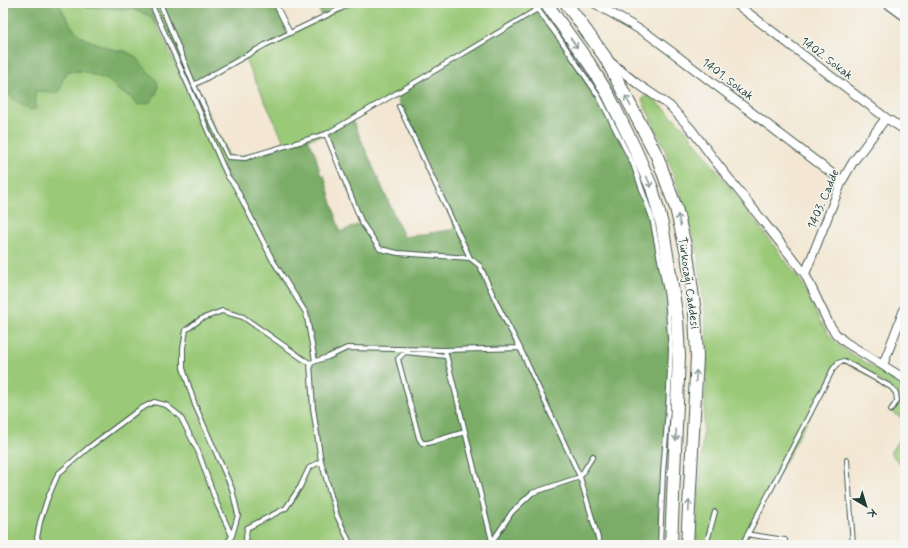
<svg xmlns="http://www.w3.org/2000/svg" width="908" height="548" viewBox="0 0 908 548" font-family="Mynerve,sans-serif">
<rect width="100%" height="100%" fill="#f6f6f2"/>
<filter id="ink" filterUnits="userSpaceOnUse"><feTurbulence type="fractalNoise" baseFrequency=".025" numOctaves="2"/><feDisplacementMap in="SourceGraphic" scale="8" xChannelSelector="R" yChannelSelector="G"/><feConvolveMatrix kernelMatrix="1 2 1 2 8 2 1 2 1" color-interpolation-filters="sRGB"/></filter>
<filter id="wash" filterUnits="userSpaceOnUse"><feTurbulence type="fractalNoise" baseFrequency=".012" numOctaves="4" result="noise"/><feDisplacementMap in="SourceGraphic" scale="16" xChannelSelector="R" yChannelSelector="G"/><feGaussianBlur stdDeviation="0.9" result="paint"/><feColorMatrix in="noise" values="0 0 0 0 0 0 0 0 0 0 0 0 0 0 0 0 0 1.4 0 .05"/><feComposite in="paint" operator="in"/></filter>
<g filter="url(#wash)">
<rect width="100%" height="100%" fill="#f3e7d3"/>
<!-- green -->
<path fill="#9ac977" stroke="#5c8356" d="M58,3h23v2l7,3 12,-1 23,2h10l17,7 7,9 57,122 -63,-144h8l35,81 112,229 45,232h-348v-518l2,3 3,19 -2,10 -1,16 2,15 7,9 17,11 5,-10 -2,-4 1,-5h11l7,3 6,-3 3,-10 5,-10h15l11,4 15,5 10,10 14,7 16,-25 -14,-16 -9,-5h-7l-13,-4 -22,-9 -11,-11z
M350,3h183l5,6 -212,125 -40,12 -42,-89z
M645,96h3l16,12 21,21 20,26 95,125 19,39 11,17 11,11 64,40v33l-14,-8 6,-11 -6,-14 -47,-26 -6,2 -97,182h-43l-2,-8 12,-182 -3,-41 -7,-60 -15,-51 -19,-56 -21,-45 -1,-2z
M905,430v39l-15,-16z"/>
<!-- forest -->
<path fill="#7bad68" stroke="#4d754e" d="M3,3h55l14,24 11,11 22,9 13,4h7l9,5 23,25 1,5 -1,6 -5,8 -4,3 -10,2 -6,-8 -14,-7 -10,-10 -26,-9h-14l-6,10 -2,10 -7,3 -7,-3h-11c-1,6 1,11 2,17l-6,2c-8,-5 -21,-10 -24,-20 -3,-7 -2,-24 -1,-32 1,-8 1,-10 0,-19 0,-4 0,-8 -3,-12z
M81,3h68l8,22 -7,-9 -17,-7h-10l-23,-2 -12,1 -7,-3z
M159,3h117l14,30 -96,52z
M316,3h34l-28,14z
M538,9l61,88 34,67 19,54 15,79 4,53 -11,195h-309l-14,-29 -16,-55 -8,-53 -3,-45 4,-2 -8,-48 -34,-54 -50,-95 6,-7 17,1 63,-19 7,14 6,23 3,-1 16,57 22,-9 -36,-89 26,-15 52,118 52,-8 -61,-135z"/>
</g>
<g filter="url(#ink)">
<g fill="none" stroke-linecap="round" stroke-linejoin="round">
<!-- lane casing -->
<g stroke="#3f564c" stroke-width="6">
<path id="lane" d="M151,3l38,84 33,77 6,13 7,9 37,73 34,54 9,48
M160,3l34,82 34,72 17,1 81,-24 88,-51 132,-79
M275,3l15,30
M533,3l29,39 37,55 34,67 19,54 15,79 4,53 -3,59 -5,63 -3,73
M194,85l71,-40 77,-37 8,-5
M399,106l71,152 10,8 18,40 22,42 60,129 20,68
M326,134l36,89 18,26 18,4 72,5
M445,350l48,195
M446,356l-41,-4 -7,7 21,79 3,5h6l37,-11
M310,363l3,45 8,53 16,55 14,29
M847,460l6,85
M748,534l4,1 33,5v5
M42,545l-5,-7 3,-16 7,-22 11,-26 30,-26 52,-39 14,-7 12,3 14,11 18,35 19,53 15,32
M226,545l6,-9 6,-21 -6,-26 -37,-84 -12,-37v-20l3,-18 15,-11 21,-8 21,6 60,42 7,4 18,-6 19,-9 98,2 75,-2
M247,545l-1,-7 1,-10 39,-20 14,-21 9,-19 12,-7
M498,545l-6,-3 20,-30 20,-19 48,-16 13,-21
M706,545l9,-33
M742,545l12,-23 79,-153 5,-6 6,-2 47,26 5,6 1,8 -6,9"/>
</g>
<!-- street casing -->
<g stroke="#3f564c" stroke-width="10">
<path id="street" d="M594,3l55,32 23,17 170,129
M735,3l151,115 19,12
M608,60l27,22 35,24 21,23 25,33 89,112 24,50 7,10 9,8 60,37
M805,274l37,-93 11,-19 33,-44
M883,365l22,-58"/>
</g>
<!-- secondary casing -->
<g stroke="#3f564c" stroke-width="14">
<path id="secondary" d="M546,3l43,60 20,33 26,53 17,39 10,36 6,37 9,58 2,37 -8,189
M566,3l39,54 52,99 19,52 11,46 8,59 2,44 -10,188
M890,3l15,11"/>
</g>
<!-- lane -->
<use href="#lane" stroke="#fff" stroke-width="4"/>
<!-- street -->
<use href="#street" stroke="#fff" stroke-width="8"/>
<!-- secondary -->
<use href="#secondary" stroke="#fff" stroke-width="12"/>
</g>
<!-- one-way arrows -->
<defs><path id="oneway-shaft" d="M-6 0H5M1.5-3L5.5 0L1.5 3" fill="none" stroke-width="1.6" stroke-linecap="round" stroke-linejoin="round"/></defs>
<g stroke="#8f9e9a">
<use href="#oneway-shaft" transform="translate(574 43) rotate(55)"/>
<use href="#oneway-shaft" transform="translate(628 101) rotate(-117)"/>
<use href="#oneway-shaft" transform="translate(649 182) rotate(67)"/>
<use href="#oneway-shaft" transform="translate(679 220) rotate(-104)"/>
<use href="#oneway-shaft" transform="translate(696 376) rotate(-87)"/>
<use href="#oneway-shaft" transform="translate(676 435) rotate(93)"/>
<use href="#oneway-shaft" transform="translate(689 506) rotate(-87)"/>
</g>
</g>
<g text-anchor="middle" stroke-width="3" stroke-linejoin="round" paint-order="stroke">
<!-- street labels -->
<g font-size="12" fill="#1f3d34" stroke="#f6f6f2">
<text transform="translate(827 58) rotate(37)" y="4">1402. Sokak</text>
<text transform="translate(728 79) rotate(37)" y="4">1401. Sokak</text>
<text transform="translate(823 199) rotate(-67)" y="4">1403. Cadde</text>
<text transform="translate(689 283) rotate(82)" y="4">Türkocağı Caddesi</text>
</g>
</g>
<!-- margin -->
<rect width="908" height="548" fill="none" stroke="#f6f6f2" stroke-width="16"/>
<!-- north arrow -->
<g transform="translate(866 506) rotate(142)" stroke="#f6f6f2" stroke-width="3" paint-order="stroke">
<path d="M0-3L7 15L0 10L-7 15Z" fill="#1f3d34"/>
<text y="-6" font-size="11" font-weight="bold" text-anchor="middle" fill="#1f3d34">K</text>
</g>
</svg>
